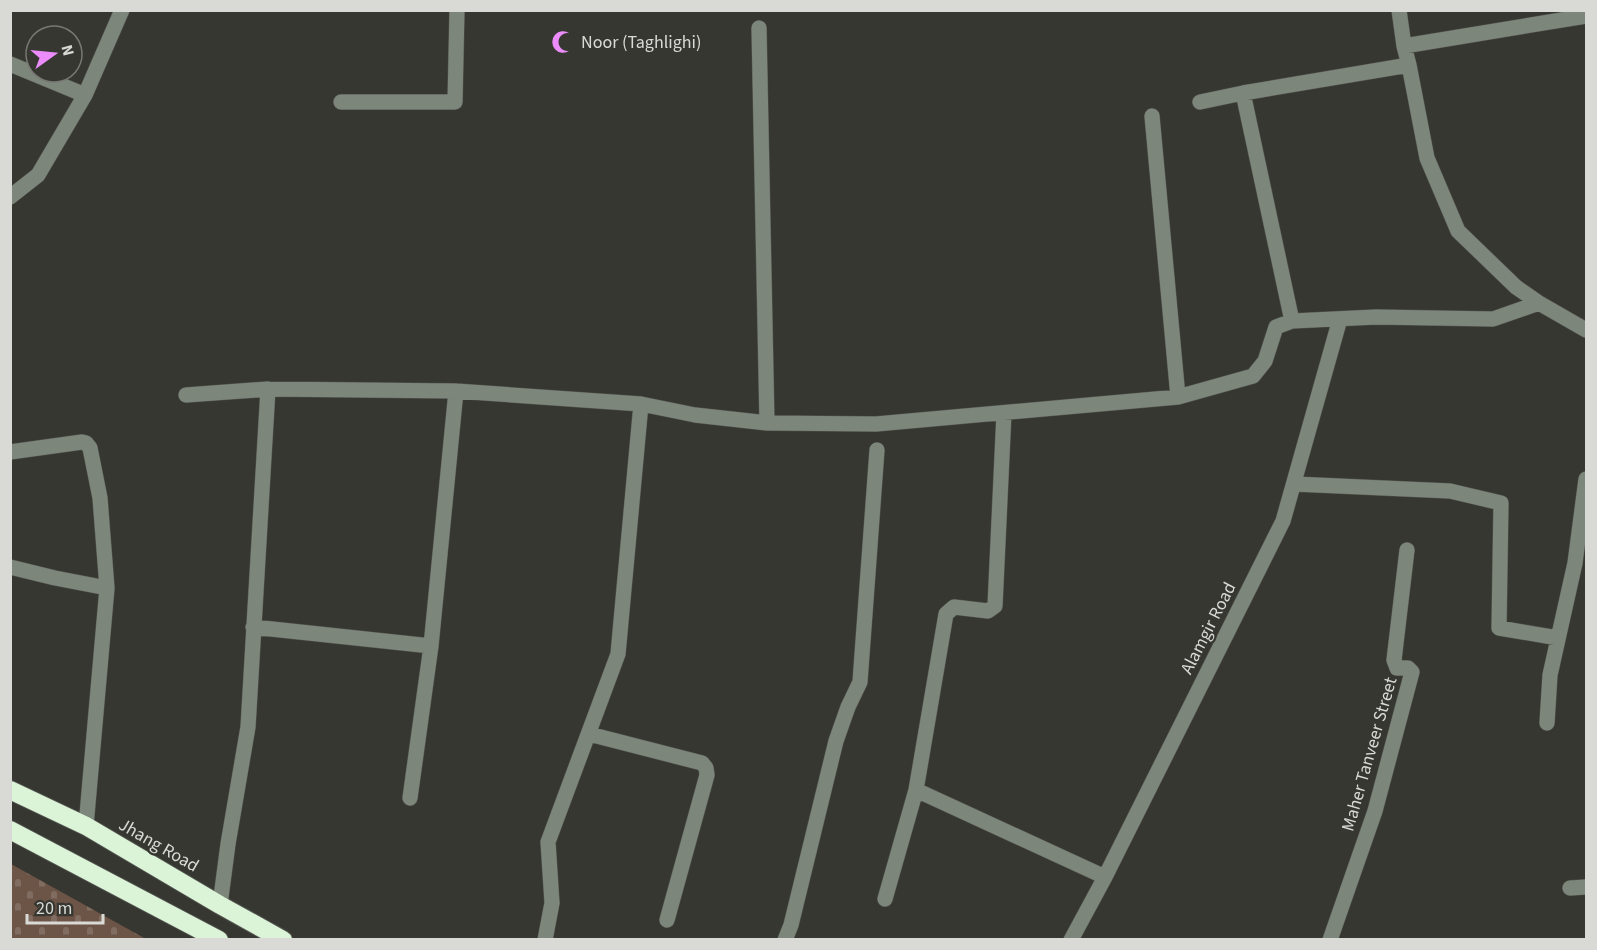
<svg xmlns="http://www.w3.org/2000/svg" width="1597" height="950" viewBox="0 0 1597 950" font-family="'Source Sans 3',sans-serif">
<defs>
<pattern id="cemetery-stones" width="16" height="16" patternUnits="userSpaceOnUse" patternTransform="scale(1.5)"><rect width="16" height="16" fill="#6c5446"/><path d="M2 7V4a2 2 0 0 1 4 0v3zM10 15v-3a2 2 0 0 1 4 0v3z" fill="#806c60"/></pattern>
</defs>
<rect width="100%" height="100%" fill="#373732"/>
<!-- cemetery -->
<path fill="url(#cemetery-stones)" d="M11,864l135,75h-135z"/>
<g fill="none" stroke-linecap="round" stroke-linejoin="round">
<!-- minor casing -->
<g stroke="#545450" stroke-width="16">
<path id="minor" d="M1399,10l5,36 5,19 18,93 31,73 58,56 23,16 47,27
M759,28l8,395
M1404,46l182,-30
M10,64l75,31
M1243,93l49,228
M341,102h114l2,-92
M1200,102l43,-9 166,-28
M1152,116l26,281
M10,197l28,-22 47,-80 37,-85
M186,395l82,-6 188,2 185,13 54,11 72,8 109,1 302,-27 75,-21 12,-15 11,-34 16,-6 84,-4 117,2 46,-16
M10,452l72,-10 4,1 4,5 10,50 7,90 -21,238
M1294,484l156,7 51,12 -2,125 59,10
M10,567l45,11 52,10
M253,627l178,19
M1547,723l3,-48 25,-112 11,-84
M589,734l113,29 4,5 1,7 -40,145
M916,790l189,87
M410,798l21,-152 25,-255
M1570,888l16,-1
M885,899l31,-109 30,-176 8,-7 34,4 7,-5 9,-193
M220,905l8,-61 20,-117 20,-338
M545,940l7,-37 -4,-61 70,-188 23,-250
M785,940l6,-15 45,-184 12,-34 12,-25 17,-232
M1071,940l34,-63 178,-356 57,-202
M1330,940l45,-129 37,-139 -4,-4h-11l-3,-8 13,-110"/>
</g>
<!-- highway casing -->
<g stroke="#545450" stroke-width="20">
<path id="highway" d="M10,790l76,36 134,79 63,35
M10,830l209,110"/>
</g>
<!-- minor -->
<use href="#minor" stroke="#7c867a" stroke-width="15"/>
<!-- highway -->
<use href="#highway" stroke="#dbf4d8" stroke-width="18"/>
</g>
<!-- icons -->
<defs>
<g id="mosque-bare" transform="scale(1.8)"><path d="M3.5-4.9A6 6 0 1 0 3.5 4.9A5 5 0 1 1 3.5-4.9Z" fill="#ec8cfb" stroke="#373732" stroke-width="2.5" paint-order="stroke"/></g>
</defs>
<g fill-rule="evenodd">
<use href="#mosque-bare" x="563" y="42"/>
</g>
<g text-anchor="middle" stroke-width="4.5" stroke-linejoin="round" paint-order="stroke">
<!-- poi labels -->
<g font-size="18" fill="#d9dad6" stroke="#373732" text-anchor="start">
<text x="581" y="48">Noor (Taghlighi)</text>
</g>
<!-- street labels -->
<g font-size="18" fill="#d9dad6" stroke="#373732">
<text transform="translate(1208 628) rotate(-63)" y="6">Alamgir Road</text>
<text transform="translate(1369 754) rotate(-74)" y="6">Maher Tanveer Street</text>
<text transform="translate(159 845) rotate(30)" y="6">Jhang Road</text>
</g>
</g>
<!-- border -->
<rect width="1597" height="950" fill="none" stroke="#d9dad6" stroke-width="24"/>
<!-- north arrow -->
<g transform="translate(54 54) rotate(75)"><circle r="28" fill="#373732" stroke="#787874" stroke-width="1.5"/>
<path d="M0-4.5L10 22L0 15L-10 22Z" fill="#ec8cfb"/>
<text y="-9" font-size="16" font-weight="bold" text-anchor="middle" fill="#d9dad6">N</text>
</g>
<!-- scale -->
<path d="M27 914v9h76v-9" fill="none" stroke="#d9dad6" stroke-width="3"/>
<text x="36" y="914" font-size="18" fill="#d9dad6" stroke="#373732" stroke-width="4.5" paint-order="stroke">20 m</text>
</svg>
